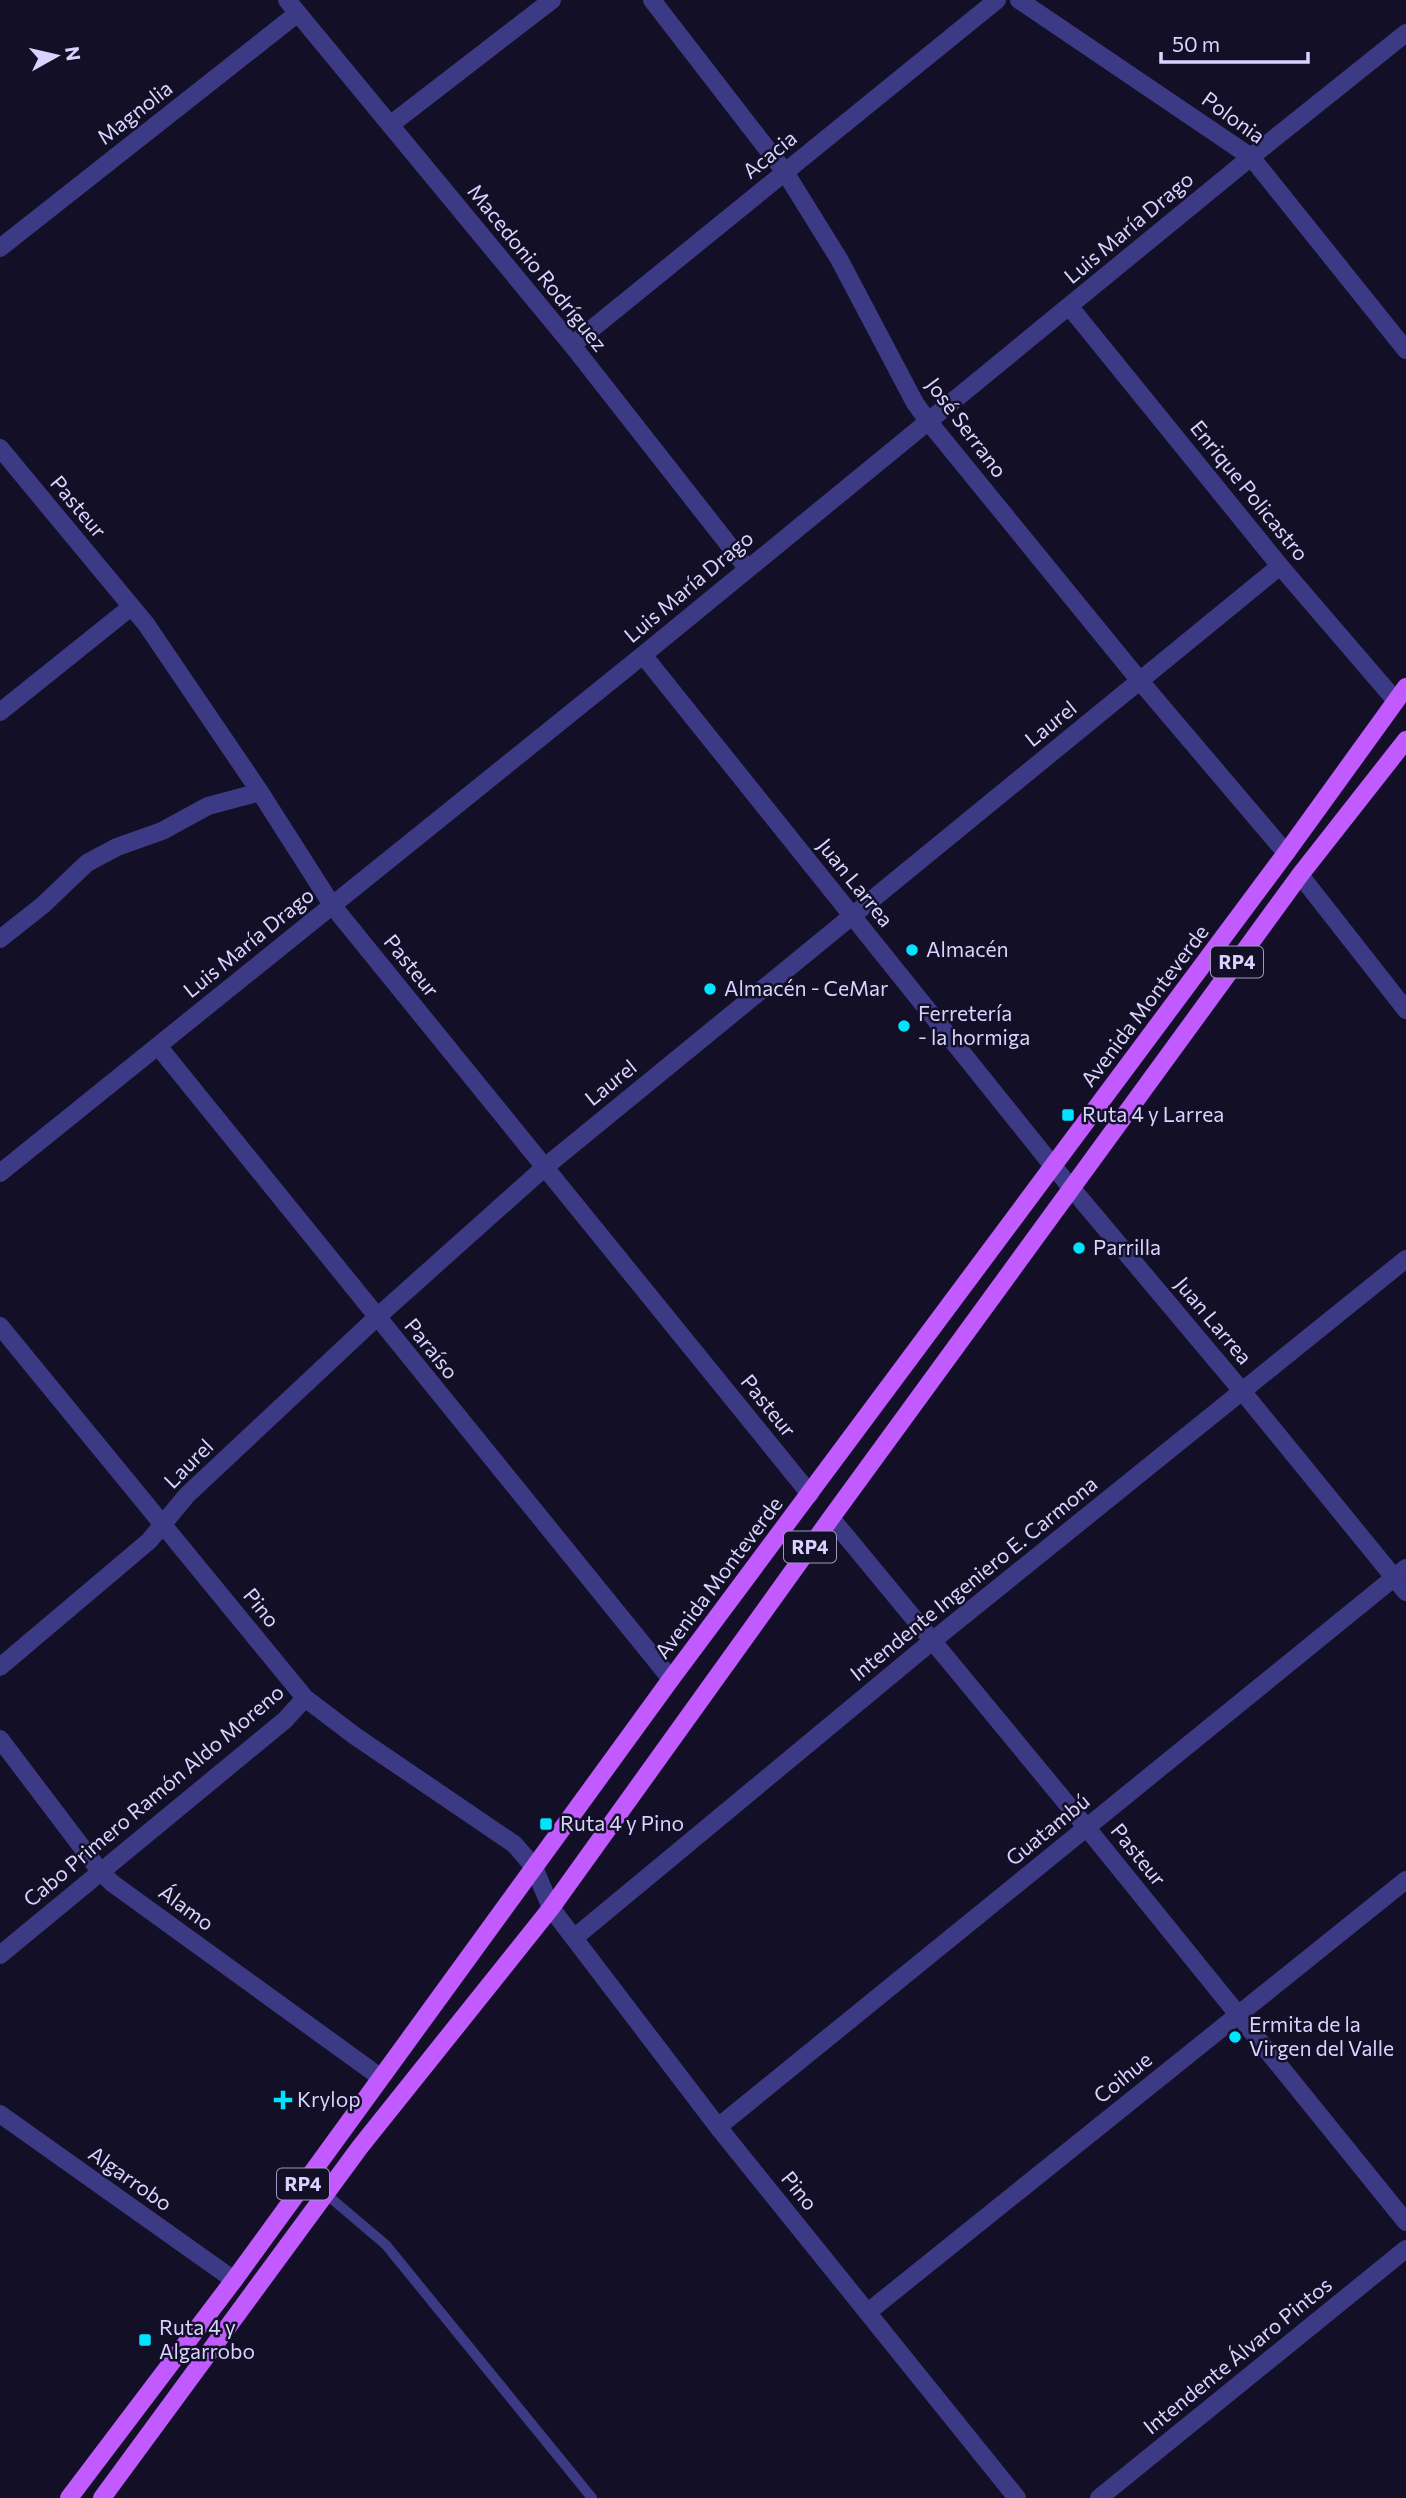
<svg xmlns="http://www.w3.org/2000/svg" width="1406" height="2498" viewBox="0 0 1406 2498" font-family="Commissioner,sans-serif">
<rect width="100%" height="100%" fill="#130f26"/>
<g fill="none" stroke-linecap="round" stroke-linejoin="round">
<!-- service -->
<path stroke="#3d3a85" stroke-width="10" d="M326,2194l60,51 206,253"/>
<!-- minor -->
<path stroke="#3d3a85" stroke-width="18" d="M287,0l285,345 175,223
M652,0l133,172 54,87 76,144 13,18 212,260 146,172
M1019,0l232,157 155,193
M390,125l162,-125
M0,248l298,-235
M1069,306l211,260 116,135
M572,345l425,-345
M0,448l146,176 114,168 72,113 478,589
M643,655l410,511 189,225 164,201
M0,712l131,-105
M1300,875l106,135
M0,939l43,-34 44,-42 30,-16 45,-16 46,-25 52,-14
M158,1046l513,633
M0,1173l643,-518 608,-498 155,-124
M0,1326l305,372 50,38 159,108 20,23 17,41 167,219 299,371
M831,1518l256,310 319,394
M0,1667l149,-126 38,-46 189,-177 169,-151 735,-601
M0,1739l100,132 12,12 268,194
M574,1938l357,-296 475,-383
M0,1955l285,-235 20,-22
M718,2127l688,-559
M868,2312l538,-432
M1099,2498l307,-249"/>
<!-- tertiary -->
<path stroke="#3d3a85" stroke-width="18" d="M0,2114l234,166"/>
<!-- primary -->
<path stroke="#c25bff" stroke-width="18" d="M69,2498l165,-218 437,-601 615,-826 120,-166
M102,2498l258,-351 191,-239 280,-390 469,-643 106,-135"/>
</g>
<!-- markers -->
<g fill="#00e5ff" stroke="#130f26" stroke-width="2.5">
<circle cx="912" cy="950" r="7"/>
<circle cx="710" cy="989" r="7"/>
<circle cx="904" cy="1026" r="7"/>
<rect x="1061" y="1108" width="14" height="14" rx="3.5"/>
<circle cx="1079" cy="1248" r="7"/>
<rect x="539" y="1817" width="14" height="14" rx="3.5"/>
<circle cx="1235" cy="2037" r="7"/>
<path d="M279.5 2089.5h7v7h7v7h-7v7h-7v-7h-7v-7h7z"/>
<rect x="138" y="2333" width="14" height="14" rx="3.5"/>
</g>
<g text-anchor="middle" stroke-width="5" stroke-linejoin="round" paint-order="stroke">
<!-- shield labels -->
<g fill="#130f26" stroke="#9e99be" stroke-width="2">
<rect x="1211" y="946.5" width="52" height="31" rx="5"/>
<rect x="784" y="1531.5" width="52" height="31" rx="5"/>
<rect x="277" y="2168.5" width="52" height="31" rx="5"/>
</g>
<g font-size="19" font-weight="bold" fill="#d9d4ff">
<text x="1237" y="969">RP4</text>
<text x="810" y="1554">RP4</text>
<text x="303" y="2191">RP4</text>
</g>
<!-- street labels -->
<g font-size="21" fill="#d9d4ff" stroke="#130f26">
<text transform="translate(135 113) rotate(-38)" y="7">Magnolia</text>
<text transform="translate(1233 118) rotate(36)" y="7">Polonia</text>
<text transform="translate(770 155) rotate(-39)" y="7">Acacia</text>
<text transform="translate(1129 228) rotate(-40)" y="7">Luis María Drago</text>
<text transform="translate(537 268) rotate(51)" y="7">Macedonio Rodríguez</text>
<text transform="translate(966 428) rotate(53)" y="7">José Serrano</text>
<text transform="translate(1249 491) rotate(51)" y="7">Enrique Policastro</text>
<text transform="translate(78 507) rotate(50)" y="7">Pasteur</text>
<text transform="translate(689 587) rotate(-40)" y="7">Luis María Drago</text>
<text transform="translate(1051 724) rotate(-39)" y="7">Laurel</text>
<text transform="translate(855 883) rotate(51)" y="7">Juan Larrea</text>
<text transform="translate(249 943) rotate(-39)" y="7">Luis María Drago</text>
<text transform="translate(411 966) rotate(51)" y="7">Pasteur</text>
<text transform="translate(1145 1006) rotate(-53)" y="7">Avenida Monteverde</text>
<text transform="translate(611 1083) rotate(-39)" y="7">Laurel</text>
<text transform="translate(1213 1321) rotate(50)" y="7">Juan Larrea</text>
<text transform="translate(431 1349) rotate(51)" y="7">Paraíso</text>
<text transform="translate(768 1406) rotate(51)" y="7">Pasteur</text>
<text transform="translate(189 1464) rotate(-45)" y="7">Laurel</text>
<text transform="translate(719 1578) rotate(-53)" y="7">Avenida Monteverde</text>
<text transform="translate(974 1579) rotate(-39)" y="7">Intendente Ingeniero E. Carmona</text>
<text transform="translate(261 1608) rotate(51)" y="7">Pino</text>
<text transform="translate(154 1796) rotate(-40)" y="7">Cabo Primero Ramón Aldo Moreno</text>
<text transform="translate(1048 1830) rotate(-39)" y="7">Guatambú</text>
<text transform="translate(1138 1855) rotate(51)" y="7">Pasteur</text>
<text transform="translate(186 1908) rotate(36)" y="7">Álamo</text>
<text transform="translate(1123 2078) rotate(-39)" y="7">Coihue</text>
<text transform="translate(130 2179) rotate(35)" y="7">Algarrobo</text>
<text transform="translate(799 2191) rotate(51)" y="7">Pino</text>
<text transform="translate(1238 2356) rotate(-39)" y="7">Intendente Álvaro Pintos</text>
</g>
<!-- poi labels -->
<g font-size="21" fill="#d9d4ff" stroke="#130f26" text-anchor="start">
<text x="926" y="957">Almacén</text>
<text x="724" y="996">Almacén - CeMar</text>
<text x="918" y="1021">Ferretería<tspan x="918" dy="24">- la hormiga</tspan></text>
<text x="1082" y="1122">Ruta 4 y Larrea</text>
<text x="1093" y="1255">Parrilla</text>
<text x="560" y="1831">Ruta 4 y Pino</text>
<text x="1249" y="2032">Ermita de la<tspan x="1249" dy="24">Virgen del Valle</tspan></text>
<text x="297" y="2107">Krylop</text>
<text x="159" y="2335">Ruta 4 y<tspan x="159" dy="24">Algarrobo</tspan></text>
</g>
</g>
<!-- north arrow -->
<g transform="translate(56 56) rotate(82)" stroke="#130f26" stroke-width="5" paint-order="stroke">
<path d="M0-5L12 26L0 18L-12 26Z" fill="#d9d4ff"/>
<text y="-10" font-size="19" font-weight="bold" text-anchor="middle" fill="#d9d4ff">N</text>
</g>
<!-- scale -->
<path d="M1161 52v10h147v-10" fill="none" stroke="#d9d4ff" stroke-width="3.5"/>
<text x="1172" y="52" font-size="21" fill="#d9d4ff" stroke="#130f26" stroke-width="5" paint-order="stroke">50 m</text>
</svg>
